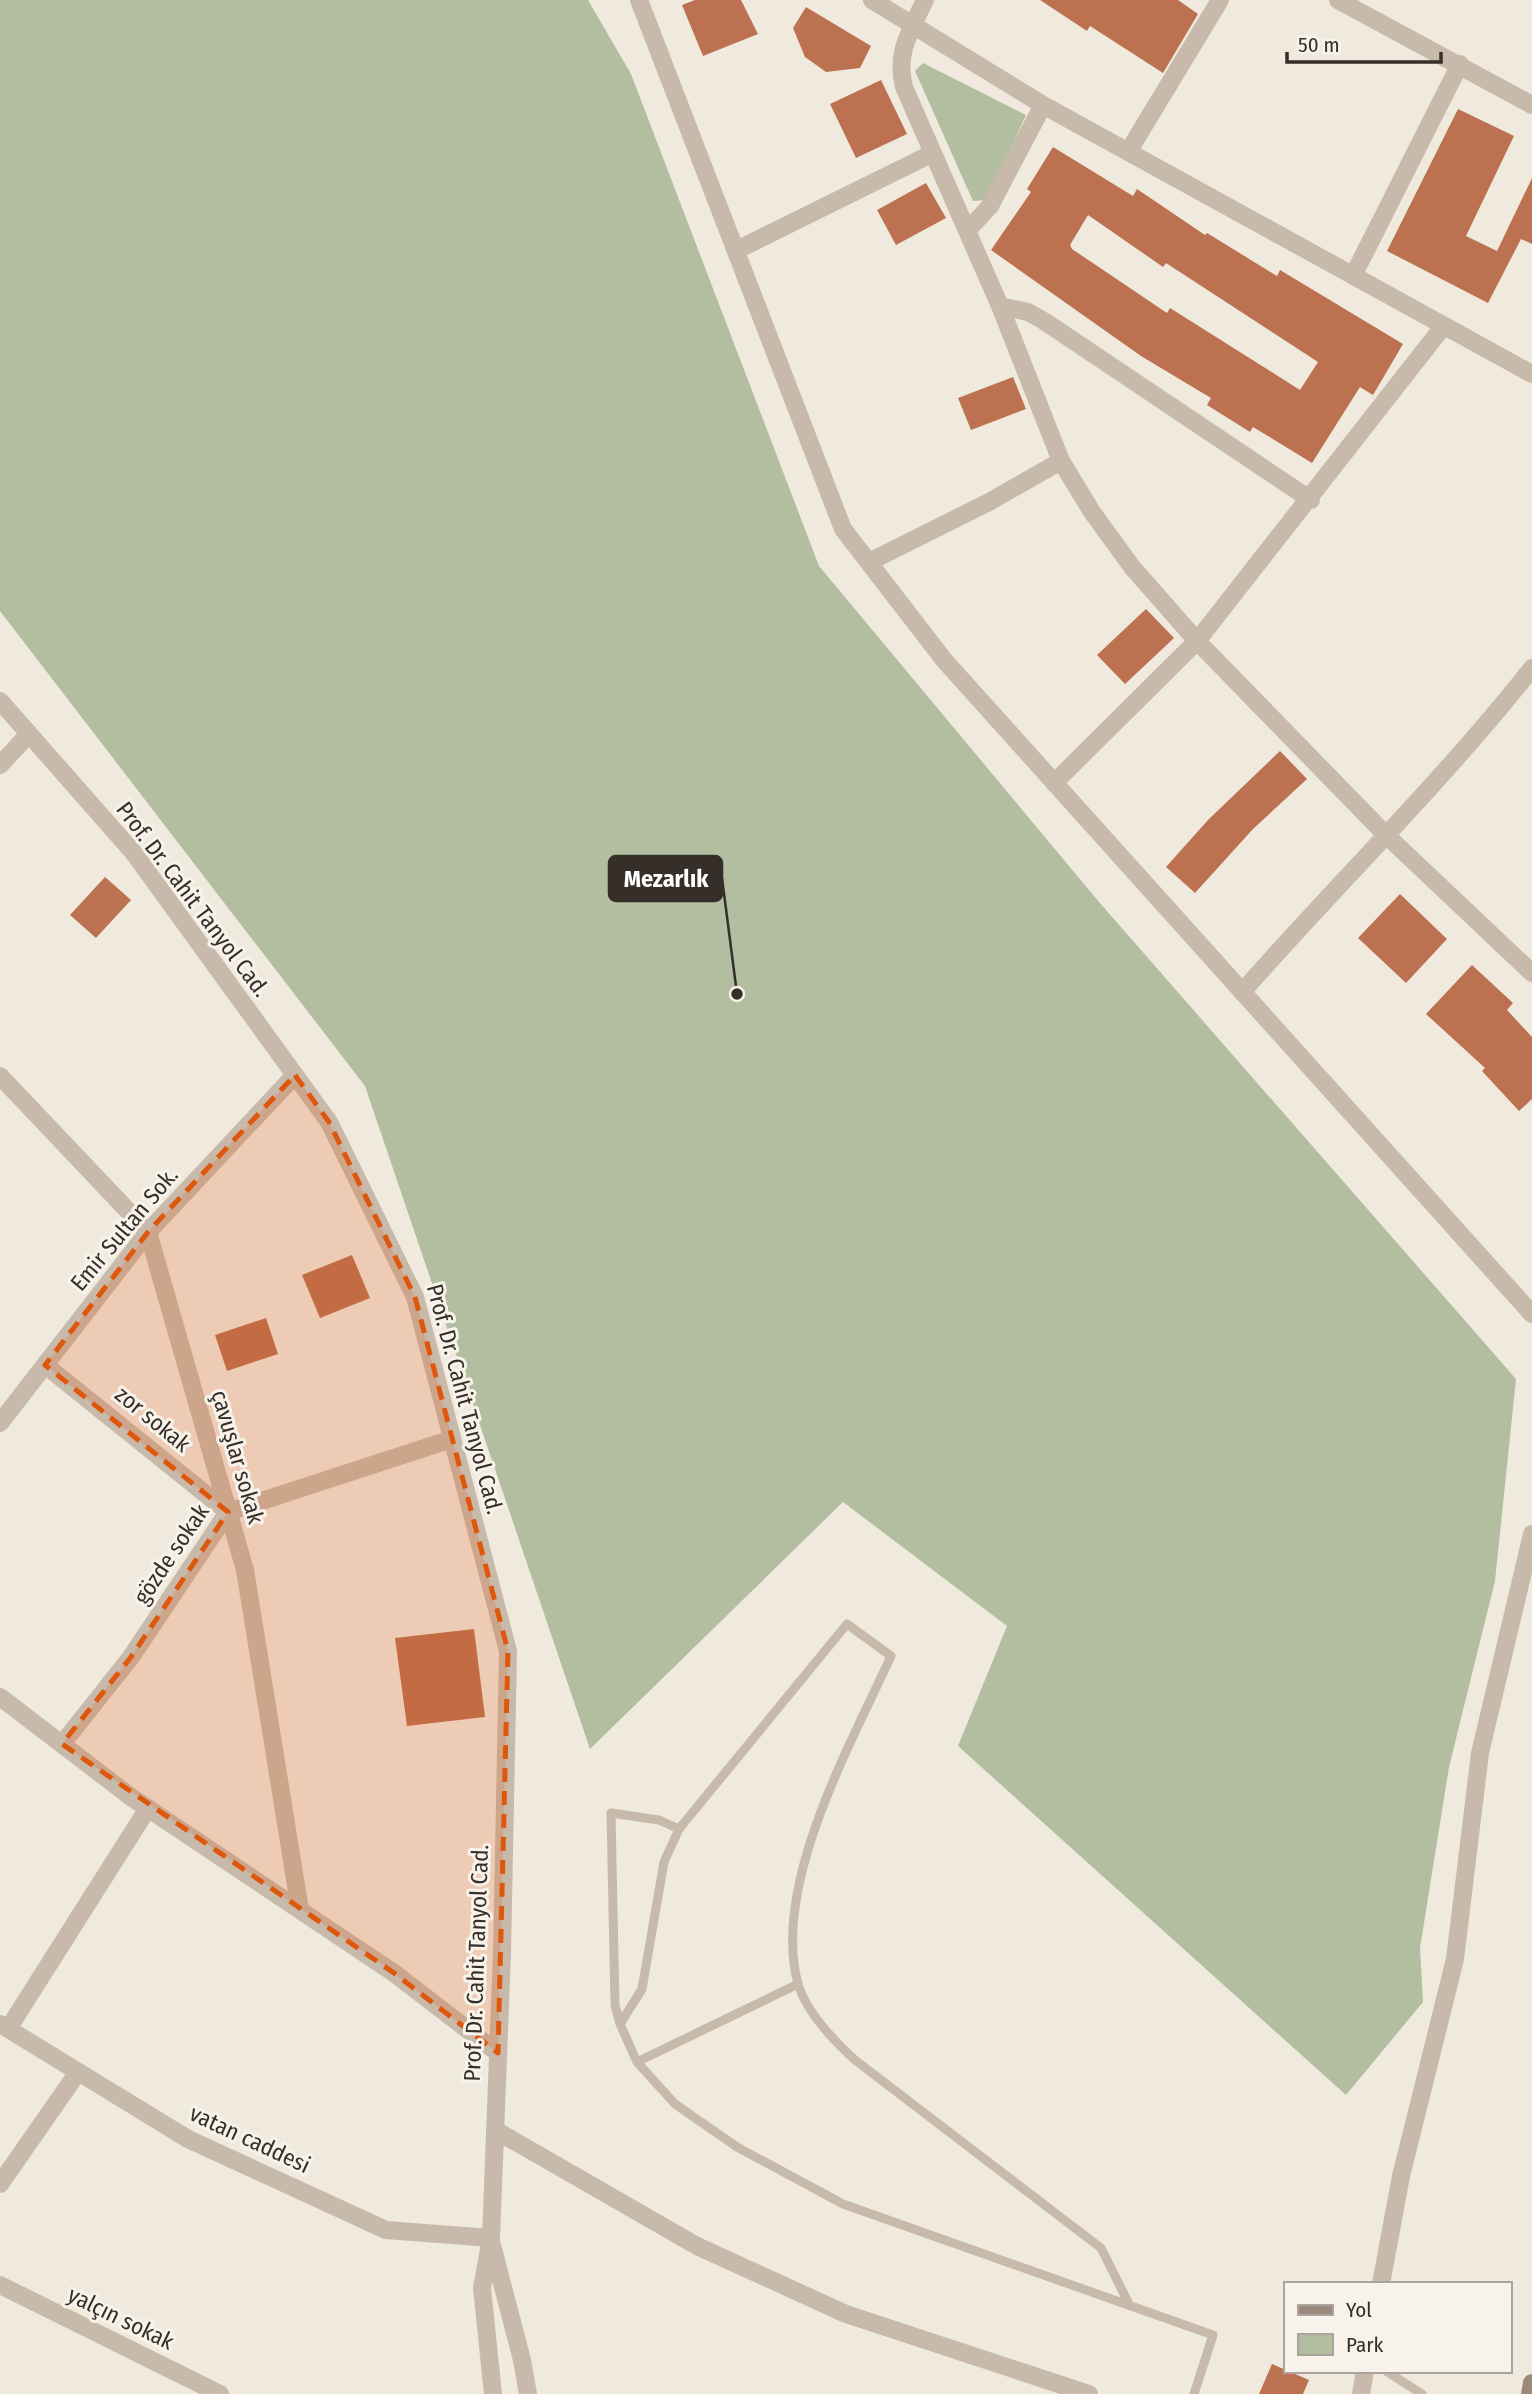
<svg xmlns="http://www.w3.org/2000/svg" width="1532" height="2394" viewBox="0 0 1532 2394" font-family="'Fira Sans Condensed',sans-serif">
<rect width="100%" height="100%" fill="#f0e9de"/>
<!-- green -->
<path fill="#b2be9f" d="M0,0h588l43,74 188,492 280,336 417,477 -21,202 -46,186 -29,181 3,54 -77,93 -388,-349 49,-120 -164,-124 -253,247 -225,-663 -365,-475z
M923,63l103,52 -39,85 -14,1 -58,-130z"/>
<!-- building -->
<path fill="#bc7250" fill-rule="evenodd" d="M695,0h46l17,34 -55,22 -21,-51z
M1040,0h138l20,14 -35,59 -73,-47 -3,5z
M806,7l65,39 -11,22 -34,4 -21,-15 -12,-29z
M881,80l26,54 -51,24 -26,-54z
M1458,109l56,27 -48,100 31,15 35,-73v66l-11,-5 -33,64 -101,-52z
M1053,147l80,49 4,-7 68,46 2,-2 70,43 3,-6 123,74 -30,51 -13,-8 -48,76 -59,-36 -3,5 -43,-27 4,-7 -70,-42 -150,-106 40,-58 -4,-3zM1088,215l75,52 3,-4 152,99 -18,28 -130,-82 -3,5 -95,-64 -2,-4z
M926,183l20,35 -50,27 -19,-35z
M1013,377l13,32 -55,21 -13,-32z
M1146,609l28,29 -49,46 -28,-29z
M1280,751l27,28 -54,50 -58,64 -29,-26 42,-47z
M105,877l26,23 -35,38 -26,-23z
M1400,894l47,45 -41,44 -48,-45z
M1472,965l41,38 -6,7 25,27v62l-13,12 -37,-40 3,-3 -59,-54z
M352,1255l18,43 -50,20 -18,-43z
M266,1318l12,36 -51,17 -12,-36z
M474,1629l11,88 -78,9 -12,-88z
M1272,2364l37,16 -6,14h-44z"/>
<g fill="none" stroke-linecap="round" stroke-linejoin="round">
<!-- service -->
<path stroke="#c8baab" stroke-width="9" d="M679,1829l-20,-9 -48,-7 4,192 5,19 17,38 38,42 62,43 106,57 370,131 -19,59
M620,2024l22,-35 22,-127 15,-33 168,-205 44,32c-40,88 -120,229 -93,328 9,29 35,56 57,76l246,188 29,58
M637,2062l161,-78
M1386,2371l36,23"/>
<!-- minor -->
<path stroke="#c8baab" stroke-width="18" d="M872,0l171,105 489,269
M925,0c-14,30 -30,53 -21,87l96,219 61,155 31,51 40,55 65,74 189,194 146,138
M1128,152l92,-152
M967,231l23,-25 53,-101
M737,250l196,-97
M1353,276l107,-212
M1000,306l28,6 16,9 267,179
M869,562l120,-60 72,-41
M0,765l29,-31
M1054,783l143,-142 245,-313
M1242,992c96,-109 200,-210 290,-324
M0,1076l148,156 97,338 55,340
M45,1365l183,147
M0,1423l148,-191 147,-157
M0,1697l131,100 263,176 104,80
M62,1744l69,-87 97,-145 224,-73
M0,2024l188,115 198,91 105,8
M8,2029l140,-221
M495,2130l202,116 149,68 243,80
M0,2184l78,-112
M1381,2284l20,-108 54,-217 25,-206 52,-219
M0,2285l220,109
M1361,2394l4,-23"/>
<!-- tertiary -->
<path stroke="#c8baab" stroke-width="18" d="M639,0l204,529 101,131 588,654
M1338,0l194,105
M0,701l133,151 196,270 86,175 93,354 -6,302 -11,285 -9,50 11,106
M492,2245l30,115 6,34"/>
<!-- secondary -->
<path stroke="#9b8a7c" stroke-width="18" d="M1530,2394l2,-11"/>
</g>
<!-- marked area -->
<path fill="#df570d" fill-opacity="0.2" stroke="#df570d" stroke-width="5" stroke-dasharray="14 9" stroke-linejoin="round" d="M295,1075l34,47 86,175 93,354 -10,402 -104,-80 -332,-229 69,-87 97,-145 -183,-147 103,-133z"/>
<g text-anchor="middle" stroke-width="6" stroke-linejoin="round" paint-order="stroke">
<!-- street labels -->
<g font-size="23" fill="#362e29" stroke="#f8f3ea">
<text transform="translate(193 899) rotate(53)" y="8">Prof. Dr. Cahit Tanyol Cad.</text>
<text transform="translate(124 1229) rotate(-50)" y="8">Emir Sultan Sok.</text>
<text transform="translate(465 1399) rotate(75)" y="8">Prof. Dr. Cahit Tanyol Cad.</text>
<text transform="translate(153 1419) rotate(39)" y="8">zor sokak</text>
<text transform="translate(238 1457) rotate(74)" y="8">çavuşlar sokak</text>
<text transform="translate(171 1554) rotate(-56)" y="8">gözde sokak</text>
<text transform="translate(476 1963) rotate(-88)" y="8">Prof. Dr. Cahit Tanyol Cad.</text>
<text transform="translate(250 2139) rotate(25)" y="8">vatan caddesi</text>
<text transform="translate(121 2318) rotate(26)" y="8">yalçın sokak</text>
</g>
</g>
<!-- callouts -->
<path fill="none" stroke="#362e29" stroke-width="2.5" d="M737 994L722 878"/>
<circle fill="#362e29" stroke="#f8f3ea" stroke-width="2.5" cx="737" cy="994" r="7"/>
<rect fill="#362e29" stroke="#362e29" stroke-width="2.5" x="609" y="856" width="113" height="45" rx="7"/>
<g font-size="24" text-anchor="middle" font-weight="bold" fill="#fff">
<text x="666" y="887">Mezarlık</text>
</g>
<!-- legend -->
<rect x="1284" y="2282" width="228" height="91" fill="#f8f3ea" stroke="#aaa49d" stroke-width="2"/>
<rect x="1298" y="2305" width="35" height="10" fill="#9b8a7c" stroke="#aaa49d" stroke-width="2"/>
<text x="1346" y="2317" font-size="21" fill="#362e29">Yol</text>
<rect x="1298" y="2334" width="35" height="21" fill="#b2be9f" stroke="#aaa49d" stroke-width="2"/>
<text x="1346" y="2352" font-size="21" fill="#362e29">Park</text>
<!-- scale -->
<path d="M1287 52v10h154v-10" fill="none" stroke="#362e29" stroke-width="3.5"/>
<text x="1298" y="52" font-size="21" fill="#362e29" stroke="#f8f3ea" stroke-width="5" paint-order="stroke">50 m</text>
</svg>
